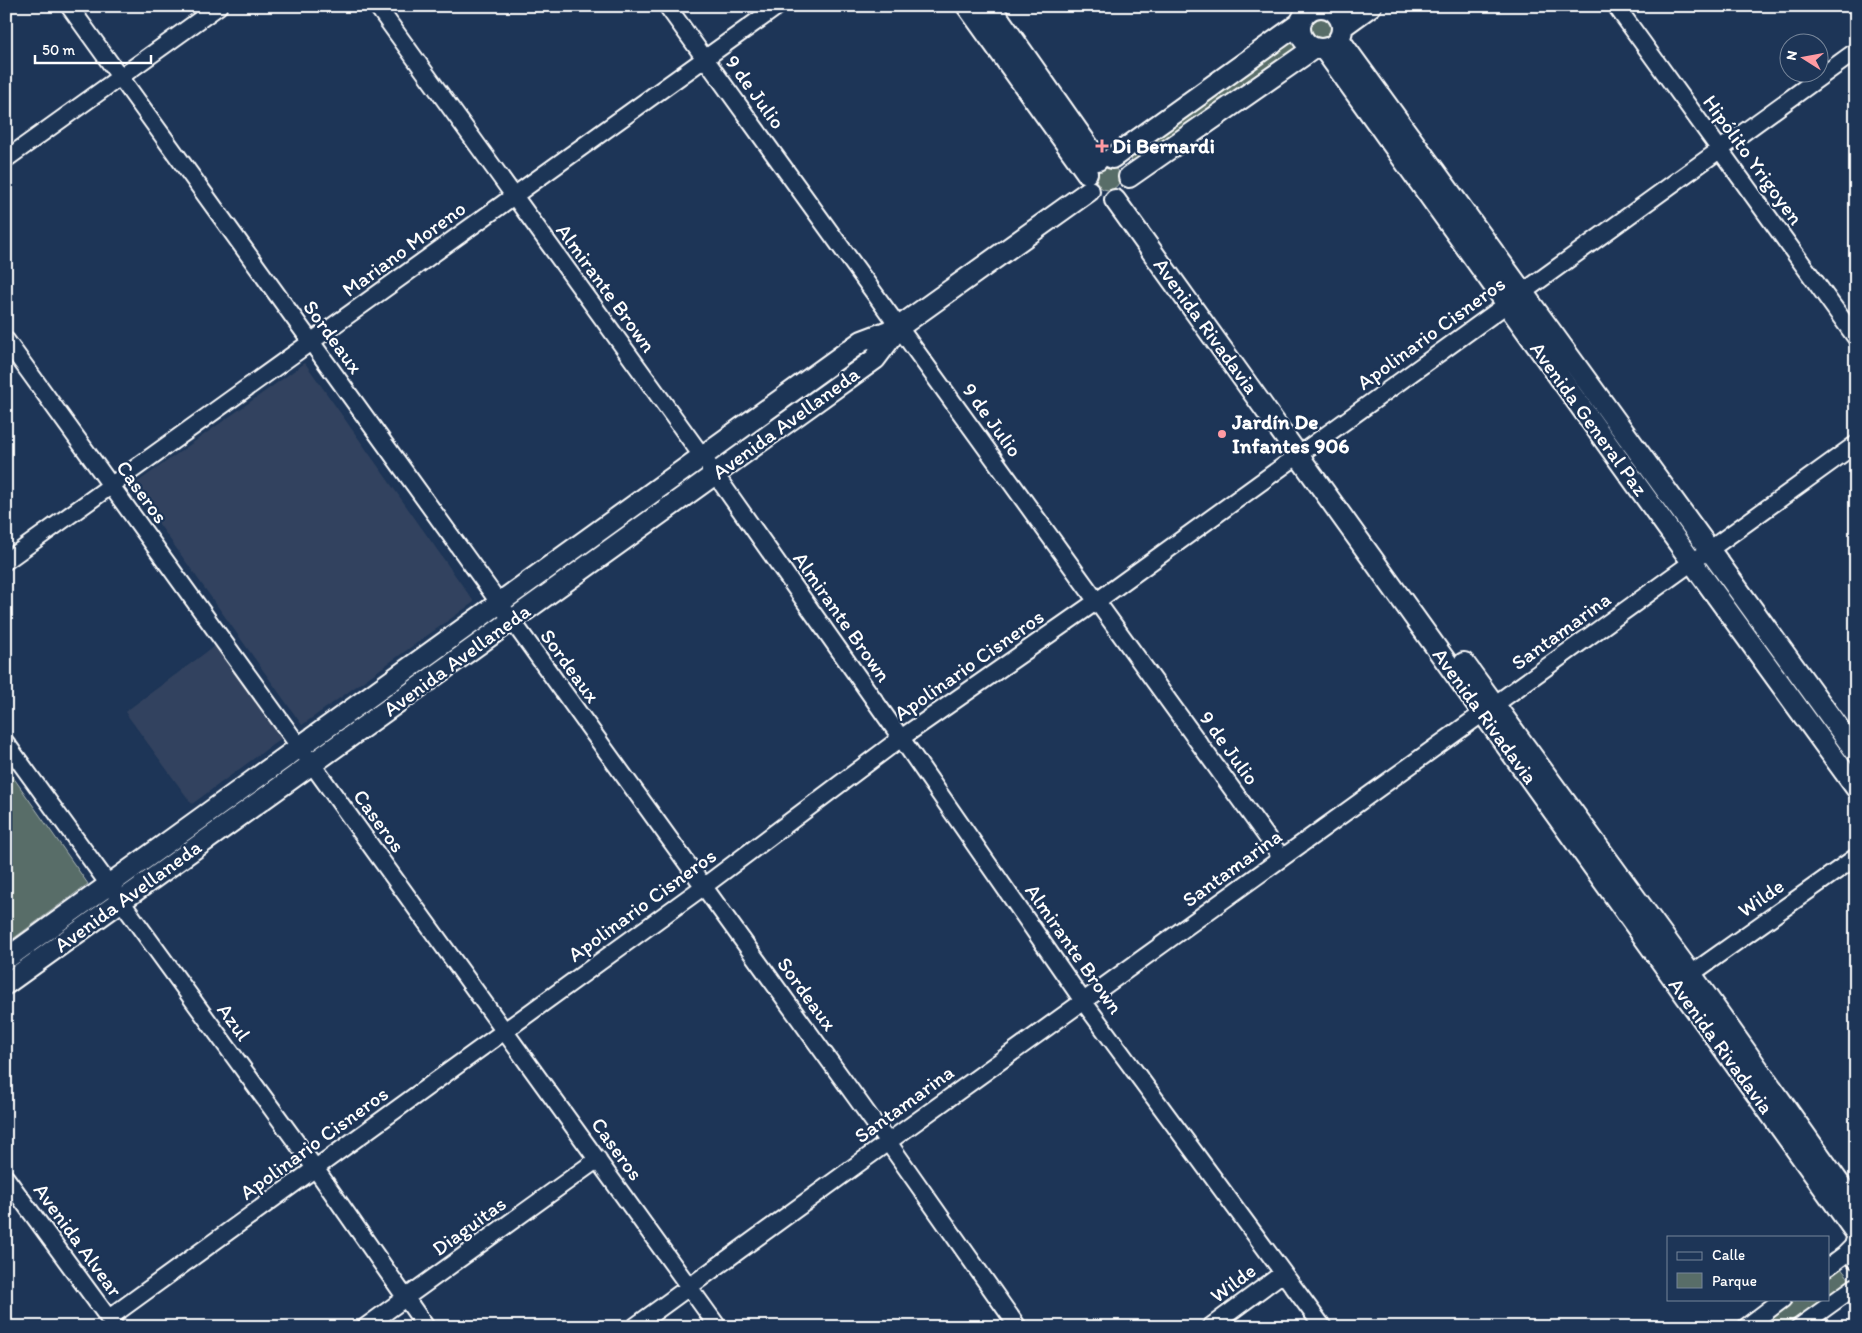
<svg xmlns="http://www.w3.org/2000/svg" width="1862" height="1333" viewBox="0 0 1862 1333" font-family="Itim,sans-serif">
<rect width="100%" height="100%" fill="#1d3557"/>
<filter id="ink" filterUnits="userSpaceOnUse"><feTurbulence type="fractalNoise" baseFrequency=".02" numOctaves="2"/><feDisplacementMap in="SourceGraphic" scale="10" xChannelSelector="R" yChannelSelector="G"/><feConvolveMatrix kernelMatrix="1 2 1 2 8 2 1 2 1" color-interpolation-filters="sRGB"/></filter>
<g filter="url(#ink)">
<!-- built -->
<path fill="#33435e" d="M305,363l169,239 -172,123 -170,-239z
M216,645l67,92 -91,67 -67,-92z"/>
<!-- green -->
<path fill="#586d68" stroke="#acb6b4" d="M1309 27a12 12 0 1 1 24 0a12 12 0 1 1-24 0Z
M1292,40l5,6 -163,117 -5,-7z
M1096 178a12 12 0 1 1 24 0a12 12 0 1 1-24 0Z
M879,337l5,7 -164,116 -4,-7z
M683,481l5,7 -164,117 -4,-7z
M6,767l82,117 -82,60z
M1840,1267l11,14 -23,16v-21z
M1797,1299h29l-39,28h-27z"/>
<g fill="none" stroke-linecap="round" stroke-linejoin="round">
<!-- minor casing -->
<g stroke="#fff" stroke-width="20">
<path id="minor" d="M69,6l819,1136 130,185
M377,6l338,468 186,264 182,263 240,326
M667,6l615,852
M1616,6l240,332
M6,159l213,-153
M6,340l712,987
M6,561l772,-555
M6,743l309,425 111,159
M1691,974l165,-117
M6,1178l109,149
M1828,1267l16,-12 11,-11
M109,1318l594,-431 198,-149 196,-137 759,-550
M365,1327l233,-168
M634,1327l254,-185 968,-698
M1210,1327l73,-54
M1746,1327l37,-28
M1799,1327l57,-41"/>
</g>
<!-- major casing -->
<g stroke="#fff" stroke-width="24">
<path id="major" d="M967,6l120,167
M990,6l108,154
M1300 28a21 21 0 1 1 42 0a21 21 0 1 1-42 0Z
M1342,27l29,-21
M1339,39l517,713
M1324,49l368,513 164,226
M1112,158l188,-135
M1129,177l185,-129
M1115,200l741,1033
M1464,663l227,311 165,233
M6,959l856,-618 37,-14 190,-136
M6,984l869,-625 24,-32
M1856,1242l-2,9 2,7"/>
</g>
<!-- minor -->
<use href="#minor" stroke="#1d3557" stroke-width="16"/>
<!-- major -->
<use href="#major" stroke="#1d3557" stroke-width="20"/>
</g>
</g>
<!-- markers -->
<g fill="#ff9aa2" stroke="#1d3557" stroke-width="2">
<path d="M1099.5 138.5h5v5h5v5h-5v5h-5v-5h-5v-5h5z"/>
<circle cx="1222" cy="434" r="5"/>
</g>
<g text-anchor="middle" stroke-width="4.5" stroke-linejoin="round" paint-order="stroke">
<!-- street labels -->
<g font-size="21" fill="#fff" stroke="#1d3557">
<text transform="translate(755 92) rotate(54)" y="7">9 de Julio</text>
<text transform="translate(1753 160) rotate(54)" y="7">Hipólito Yrigoyen</text>
<text transform="translate(404 249) rotate(-36)" y="7">Mariano Moreno</text>
<text transform="translate(606 288) rotate(54)" y="7">Almirante Brown</text>
<text transform="translate(1206 326) rotate(54)" y="7">Avenida Rivadavia</text>
<text transform="translate(1431 333) rotate(-36)" y="7">Apolinario Cisneros</text>
<text transform="translate(333 337) rotate(54)" y="7">Sordeaux</text>
<text transform="translate(1589 419) rotate(54)" y="7">Avenida General Paz</text>
<text transform="translate(992 420) rotate(54)" y="7">9 de Julio</text>
<text transform="translate(786 423) rotate(-36)" y="7">Avenida Avellaneda</text>
<text transform="translate(142 492) rotate(54)" y="7">Caseros</text>
<text transform="translate(842 617) rotate(55)" y="7">Almirante Brown</text>
<text transform="translate(1561 631) rotate(-36)" y="7">Santamarina</text>
<text transform="translate(457 660) rotate(-36)" y="7">Avenida Avellaneda</text>
<text transform="translate(969 665) rotate(-35)" y="7">Apolinario Cisneros</text>
<text transform="translate(570 666) rotate(54)" y="7">Sordeaux</text>
<text transform="translate(1485 716) rotate(54)" y="7">Avenida Rivadavia</text>
<text transform="translate(1229 748) rotate(54)" y="7">9 de Julio</text>
<text transform="translate(379 821) rotate(54)" y="7">Caseros</text>
<text transform="translate(1232 868) rotate(-36)" y="7">Santamarina</text>
<text transform="translate(128 896) rotate(-36)" y="7">Avenida Avellaneda</text>
<text transform="translate(1761 898) rotate(-35)" y="7">Wilde</text>
<text transform="translate(642 905) rotate(-36)" y="7">Apolinario Cisneros</text>
<text transform="translate(1074 949) rotate(55)" y="7">Almirante Brown</text>
<text transform="translate(807 994) rotate(54)" y="7">Sordeaux</text>
<text transform="translate(234 1022) rotate(54)" y="7">Azul</text>
<text transform="translate(1721 1046) rotate(54)" y="7">Avenida Rivadavia</text>
<text transform="translate(904 1104) rotate(-36)" y="7">Santamarina</text>
<text transform="translate(314 1143) rotate(-36)" y="7">Apolinario Cisneros</text>
<text transform="translate(617 1149) rotate(54)" y="7">Caseros</text>
<text transform="translate(469 1226) rotate(-36)" y="7">Diaguitas</text>
<text transform="translate(78 1240) rotate(54)" y="7">Avenida Alvear</text>
<text transform="translate(1233 1283) rotate(-37)" y="7">Wilde</text>
</g>
<!-- poi labels -->
<g font-size="21" font-weight="bold" fill="#fff" stroke="#1d3557" text-anchor="start">
<text x="1112" y="153">Di Bernardi</text>
<text x="1232" y="429">Jardín De<tspan x="1232" dy="24">Infantes 906</tspan></text>
</g>
</g>
<!-- margin -->
<rect width="1862" height="1333" fill="none" stroke="#1d3557" stroke-width="25"/>
<rect x="12" y="12" width="1837" height="1308" fill="none" stroke="#fff" stroke-width="2" filter="url(#ink)"/>
<!-- legend -->
<rect x="1667" y="1236" width="162" height="65" fill="#1d3557" stroke="#77869a"/>
<rect x="1677" y="1252" width="25" height="8" fill="#1d3557" stroke="#77869a"/>
<text x="1712" y="1260" font-size="15" fill="#ffffff">Calle</text>
<rect x="1677" y="1273" width="25" height="15" fill="#586d68" stroke="#77869a"/>
<text x="1712" y="1286" font-size="15" fill="#ffffff">Parque</text>
<!-- north arrow -->
<g transform="translate(1804 58) rotate(281)"><circle r="24" fill="#1d3557" stroke="#77869a"/>
<path d="M0-4L9 19L0 12L-9 19Z" fill="#ff9aa2"/>
<text y="-8" font-size="14" font-weight="bold" text-anchor="middle" fill="#ffffff">N</text>
</g>
<!-- scale -->
<path d="M35 55v8h116v-8" fill="none" stroke="#ffffff" stroke-width="2.5"/>
<text x="42" y="55" font-size="15" fill="#ffffff" stroke="#1d3557" stroke-width="4" paint-order="stroke">50 m</text>
</svg>
